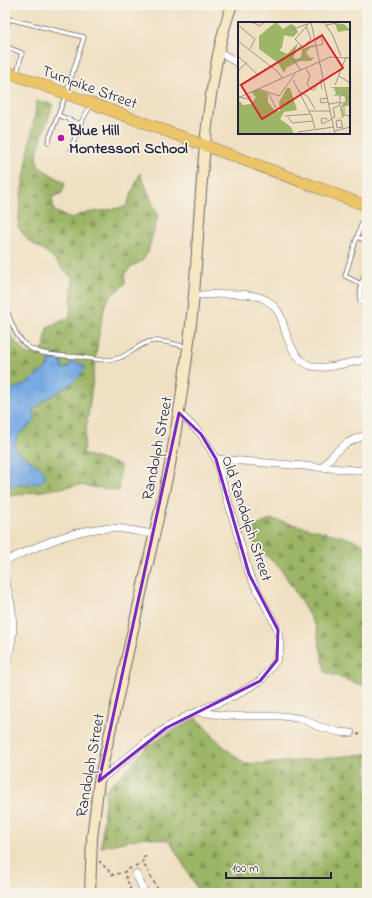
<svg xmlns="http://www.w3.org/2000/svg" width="372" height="898" viewBox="0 0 372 898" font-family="'Indie Flower',sans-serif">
<defs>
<pattern id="forest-firs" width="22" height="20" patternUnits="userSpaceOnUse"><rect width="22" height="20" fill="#9cb566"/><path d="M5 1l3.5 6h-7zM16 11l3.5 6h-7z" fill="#7f9355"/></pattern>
<pattern id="water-ripples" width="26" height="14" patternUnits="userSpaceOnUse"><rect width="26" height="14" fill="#78abe4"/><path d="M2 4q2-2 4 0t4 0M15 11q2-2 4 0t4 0" fill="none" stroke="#628bba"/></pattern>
</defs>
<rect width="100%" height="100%" fill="#f7f3e8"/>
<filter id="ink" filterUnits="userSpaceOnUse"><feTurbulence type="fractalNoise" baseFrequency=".025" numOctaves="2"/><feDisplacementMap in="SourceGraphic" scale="8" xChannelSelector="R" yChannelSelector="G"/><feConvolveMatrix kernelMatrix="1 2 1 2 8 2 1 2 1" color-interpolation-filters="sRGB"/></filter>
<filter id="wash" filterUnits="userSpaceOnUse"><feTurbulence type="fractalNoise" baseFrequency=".012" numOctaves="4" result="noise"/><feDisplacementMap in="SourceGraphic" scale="16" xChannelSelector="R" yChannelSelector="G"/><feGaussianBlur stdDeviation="0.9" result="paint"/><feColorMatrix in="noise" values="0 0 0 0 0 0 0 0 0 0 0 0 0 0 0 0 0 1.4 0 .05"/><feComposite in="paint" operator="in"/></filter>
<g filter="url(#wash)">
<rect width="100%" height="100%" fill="#f0e0c2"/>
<!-- forest -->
<path fill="url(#forest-firs)" stroke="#5f6c50" d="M37,101l16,3 -16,48 1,14 27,17 -3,10 -10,4 2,14 18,8 8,-5 46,-7 14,-34 18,43 -10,36 -6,9 -10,5 -7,8v10l-12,10 -8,10 -7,36 -15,114 37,11 -1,26 -40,-6 -74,12v-176l7,17 16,17 16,-6 3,-21 23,-11 3,-38 -23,-24 -21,-14 -11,-14 3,-31z
M271,519l74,18 22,8v142l-42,-15 -9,-45 -34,-57 -28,-26 1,-17z
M196,718l27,28 22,18 29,-1 93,-9v139h-171v-6l-26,-46 -25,-4 -44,10 5,-58 17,-16 26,-28z"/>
<!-- water -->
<path fill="url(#water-ripples)" stroke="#4d6690" d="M53,356l7,2 3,11 4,-1 6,-6 11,3 1,4c-12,19 -37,25 -52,41l2,11c-10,10 -23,14 -19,30l27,18 3,9 -7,5 -30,3 -4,-5v-90l19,-6 24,-18 2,-9z"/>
</g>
<g filter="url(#ink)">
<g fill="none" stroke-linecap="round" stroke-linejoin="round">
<!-- lane casing -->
<g stroke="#6a646a" stroke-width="5">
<path id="lane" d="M5,32l4,-13 75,18 -18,57 -18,48
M5,46l17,7 -5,20
M58,115l22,9
M71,149l9,-25 11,-19
M5,198v4
M367,208l-10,29 10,4
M357,237l-12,39 16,8 6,-16
M361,284l-1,17 7,5
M5,304c15,50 26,49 74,53 13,2 28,5 40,1 12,-4 23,-17 35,-17 11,-1 23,4 33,6"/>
</g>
<!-- street casing -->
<g stroke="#6a646a" stroke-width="8">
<path id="street" d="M218,51l21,13
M194,295c19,0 55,-5 72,5 11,7 15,15 18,27 15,54 39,41 83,32
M216,459l151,12
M323,467c12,-16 24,-27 44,-32
M5,561c34,-15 71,-34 109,-33 13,1 27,4 40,6
M5,580c10,32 11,55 0,87
M200,712l28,4h55l20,3 14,7 22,6 12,1
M99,781l47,-39 20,-14 21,-12 47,-20 26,-15 17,-21 3,-12 -2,-18 -29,-56 -33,-115 -15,-25 -22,-21
M136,874l9,19"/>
</g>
<!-- secondary casing -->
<g stroke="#6a646a" stroke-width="12">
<path id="secondary" d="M90,893l2,-55 7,-57 71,-316c10,-57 19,-113 24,-171 5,-64 7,-128 16,-192 5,-33 10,-65 22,-97"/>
</g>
<!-- primary casing -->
<g stroke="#6a646a" stroke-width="12">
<path id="primary" d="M5,71l362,135"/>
</g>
<!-- path -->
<path stroke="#6a646a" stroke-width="1.5" stroke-dasharray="3 3" stroke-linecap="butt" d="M357,734l10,1
M99,861l14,14 11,-3
M143,863l-1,-4 4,-3
M135,867l8,-4 17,30
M131,868l-7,4 8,21"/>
<!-- lane -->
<use href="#lane" stroke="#fff" stroke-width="3.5"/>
<!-- street -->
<use href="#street" stroke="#fff" stroke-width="7"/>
<!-- secondary -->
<use href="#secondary" stroke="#f7e8c3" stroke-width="10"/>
<!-- primary -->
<use href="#primary" stroke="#ecc569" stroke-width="11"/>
</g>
</g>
<!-- marked area -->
<path fill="none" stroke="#7b2cbf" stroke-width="3" stroke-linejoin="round" d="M179,413l22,21 15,25 33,115 29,56 -1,30 -17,21 -94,47 -67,53z"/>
<!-- markers -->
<circle fill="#b5179e" stroke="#f7f3e8" stroke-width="1.5" cx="61" cy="138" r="4"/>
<g text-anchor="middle" stroke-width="3.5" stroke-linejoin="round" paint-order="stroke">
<!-- street labels -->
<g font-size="16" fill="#22223b" stroke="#f7f3e8">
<text transform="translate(90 86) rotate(20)" y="6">Turnpike Street</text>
<text transform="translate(156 448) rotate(-79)" y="6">Randolph Street</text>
<text transform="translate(248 518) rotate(72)" y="6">Old Randolph Street</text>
<text transform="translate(89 765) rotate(-80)" y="6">Randolph Street</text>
</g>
<!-- poi labels -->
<g font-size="16" font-weight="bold" fill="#22223b" stroke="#f7f3e8" text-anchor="start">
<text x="69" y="135">Blue Hill<tspan x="69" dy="18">Montessori School</tspan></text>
</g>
</g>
<!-- overview -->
<g transform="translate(238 22)">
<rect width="112" height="112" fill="#f0e0c2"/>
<path d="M38,0l7,7 8,-5 4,2 3,6 -5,5 -9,-2 -2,13 -3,2 8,4 11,-11 -5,15 4,1 4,-2 1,-8 13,-5 -9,8 4,6 4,-1 -3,4h-11l-14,7 -2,5 -6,-10 -19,-14v-13zM97,2h9l6,6 -12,2zM91,65h21v18l-8,2 2,10 -10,3 8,-3 -2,-10 6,-6 -2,-6 -11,1 3,-2 -2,-6zM49,66h3l7,22 -13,2 -4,7 11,8 3,7h-56v-35l5,6 8,-1 5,-7 -5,-5 6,-3 11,4v9l7,9h5l-1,-9z" fill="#9cb566"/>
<path fill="none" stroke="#9e948c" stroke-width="1" d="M13,0l9,4 5,-4M73,0l24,112M86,0l9,14 8,20M0,3l17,14 -5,10M88,3l17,-3M68,5l-11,12 8,8 8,-8 -5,-13 5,-4M53,8l16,-6M0,19l40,31 4,6M63,23l-9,12 9,14M74,25l11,-3 -2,-7 -5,3M0,34l19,18M68,47l4,7 -3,8 5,6 3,-1 2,-6M0,49l9,-9M101,54l11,7M55,58l19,37 3,12M97,63l11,-28M0,64l33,-20M21,67l20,7 16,-22M84,67l-2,-9h3M60,68l10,7 7,12M31,72l7,14M1,75l9,2 3,-3M0,76l92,-41 20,1M90,76l-8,1 1,4 7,-1M91,82l11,-2 -1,4 -6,2 2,9 -3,1M102,82l7,-3 -1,-6 -6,1v6M106,85v8l6,1M71,89h21M47,94l26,-2M50,95l4,6 21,-2M89,98l-1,-2 -5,1 1,5 10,-5M104,105l-5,1 -1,-7 4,-1h1l2,9M97,109l15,-4M60,110l36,-5"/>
<path fill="#d62828" fill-opacity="0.15" stroke="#d62828" stroke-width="2" d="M84,13l21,33 -81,51 -21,-34z"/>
<rect width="112" height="112" fill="none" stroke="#22223b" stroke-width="2"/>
</g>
<!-- margin -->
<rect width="372" height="898" fill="none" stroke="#f7f3e8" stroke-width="20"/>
<!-- scale -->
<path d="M226 872v6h105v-6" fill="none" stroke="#22223b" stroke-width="2"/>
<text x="232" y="872" font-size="12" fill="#22223b" stroke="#f7f3e8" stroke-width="3" paint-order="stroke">100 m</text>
</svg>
